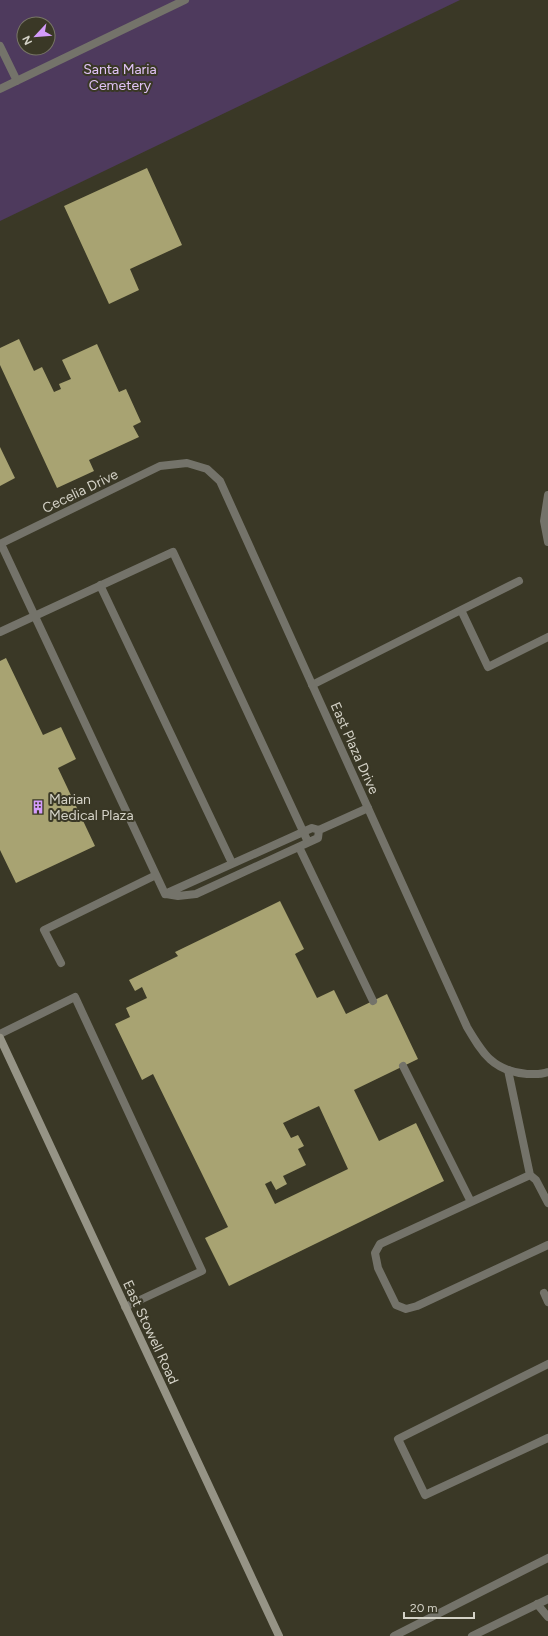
<svg xmlns="http://www.w3.org/2000/svg" width="548" height="1636" viewBox="0 0 548 1636" font-family="Figtree,sans-serif">
<rect width="100%" height="100%" fill="#3a3826"/>
<!-- green -->
<path fill="#4e3a5d" fill-rule="evenodd" d="M0,0h460l-460,221zM24,24h24v24h-24z"/>
<!-- building -->
<path fill="#a8a372" fill-rule="evenodd" d="M147,168l35,77 -52,24 9,21 -30,14 -45,-98z
M19,339l15,32 8,-4 12,25 7,-3 -2,-5 12,-5 -9,-19 35,-16 22,48 7,-3 15,33 -8,4 6,11 -50,23 5,11 -37,17 -57,-123v-17z
M0,447l15,31 -15,8z
M6,658l37,77 18,-8 15,32 -18,9 37,78 -79,37 -16,-33v-189z
M280,901l24,48 -9,5 22,44 17,-8 12,24 41,-20 31,65 -64,31 25,51 37,-18 28,58 -215,105 -24,-48 23,-11 -75,-153 -11,6 -27,-56 15,-7 -4,-9 21,-10 -5,-11 -7,4 -6,-11 49,-24 -3,-4zM319,1106l29,63 -73,35 -10,-20 6,-3 5,9 11,-6 -4,-8 23,-11 -8,-16 6,-3 -6,-11 -7,3 -8,-15z"/>
<g fill="none" stroke-linecap="round" stroke-linejoin="round">
<!-- service -->
<path stroke="#74736a" stroke-width="8" d="M0,46l17,35
M0,89l185,-89
M1,544l164,350
M100,585l132,278
M461,610l58,-29
M0,632l173,-80 135,290
M312,685l149,-75 27,57 60,-30
M299,847l74,154
M165,894l138,-62 9,-4 7,2 49,-22
M166,894l12,2 18,-2 122,-56 1,-8
M61,963l-17,-33 112,-55
M0,1034l75,-37 127,274 -77,36
M403,1066l68,136
M508,1070l22,105 6,5 12,23
M530,1175l-150,69 -5,9 3,15 18,37 10,4 11,-3 131,-61
M544,1293l4,9
M548,1364l-150,75 27,56 123,-57
M537,1604l11,13"/>
<!-- minor -->
<path stroke="#74736a" stroke-width="8" d="M548,495l-4,26 4,21
M0,544l160,-78 27,-3 20,6 13,12 247,546c16,27 26,44 60,47 8,0 14,1 21,-2"/>
<!-- tertiary -->
<path stroke="#74736a" stroke-width="8" d="M394,1636l154,-78
M472,1636l76,-37"/>
<!-- secondary -->
<path stroke="#969486" stroke-width="8" d="M0,1038l279,598"/>
</g>
<!-- icons -->
<defs>
<g id="building-bare" transform="scale(1.08)"><path d="M-4-6H4V6H1V3H-1V6H-4ZM-2.5-4.3h1.7v1.8h-1.7ZM.8-4.3h1.7v1.8H.8ZM-2.5-1h1.7V.8h-1.7ZM.8-1h1.7V.8H.8Z" fill="#d49cfb" stroke="#3a3826" stroke-width="2.5" paint-order="stroke"/></g>
</defs>
<g fill-rule="evenodd">
<use href="#building-bare" x="38" y="807"/>
</g>
<g text-anchor="middle" stroke-width="4" stroke-linejoin="round" paint-order="stroke">
<!-- park labels -->
<g font-size="14" fill="#e0c3f6" stroke="#3a3826">
<text x="120" y="74">Santa Maria<tspan x="120" dy="16">Cemetery</tspan></text>
</g>
<!-- street labels -->
<g font-size="14" fill="#d4d2c7" stroke="#3a3826">
<text transform="translate(80 491) rotate(-26)" y="5">Cecelia Drive</text>
<text transform="translate(355 748) rotate(66)" y="5">East Plaza Drive</text>
<text transform="translate(151 1332) rotate(65)" y="5">East Stowell Road</text>
</g>
<!-- poi labels -->
<g font-size="14" fill="#d4d2c7" stroke="#3a3826" text-anchor="start">
<text x="49" y="804">Marian<tspan x="49" dy="16">Medical Plaza</tspan></text>
</g>
</g>
<!-- north arrow -->
<g transform="translate(36 36) rotate(244)"><circle r="19" fill="#3a3826" stroke="#787666"/>
<path d="M0-3L7 15L0 10L-7 15Z" fill="#d49cfb"/>
<text y="-6" font-size="11" font-weight="bold" text-anchor="middle" fill="#d4d2c7">N</text>
</g>
<!-- scale -->
<path d="M404 1612v6h70v-6" fill="none" stroke="#d4d2c7" stroke-width="2"/>
<text x="410" y="1612" font-size="12" fill="#d4d2c7" stroke="#3a3826" stroke-width="3" paint-order="stroke">20 m</text>
</svg>
